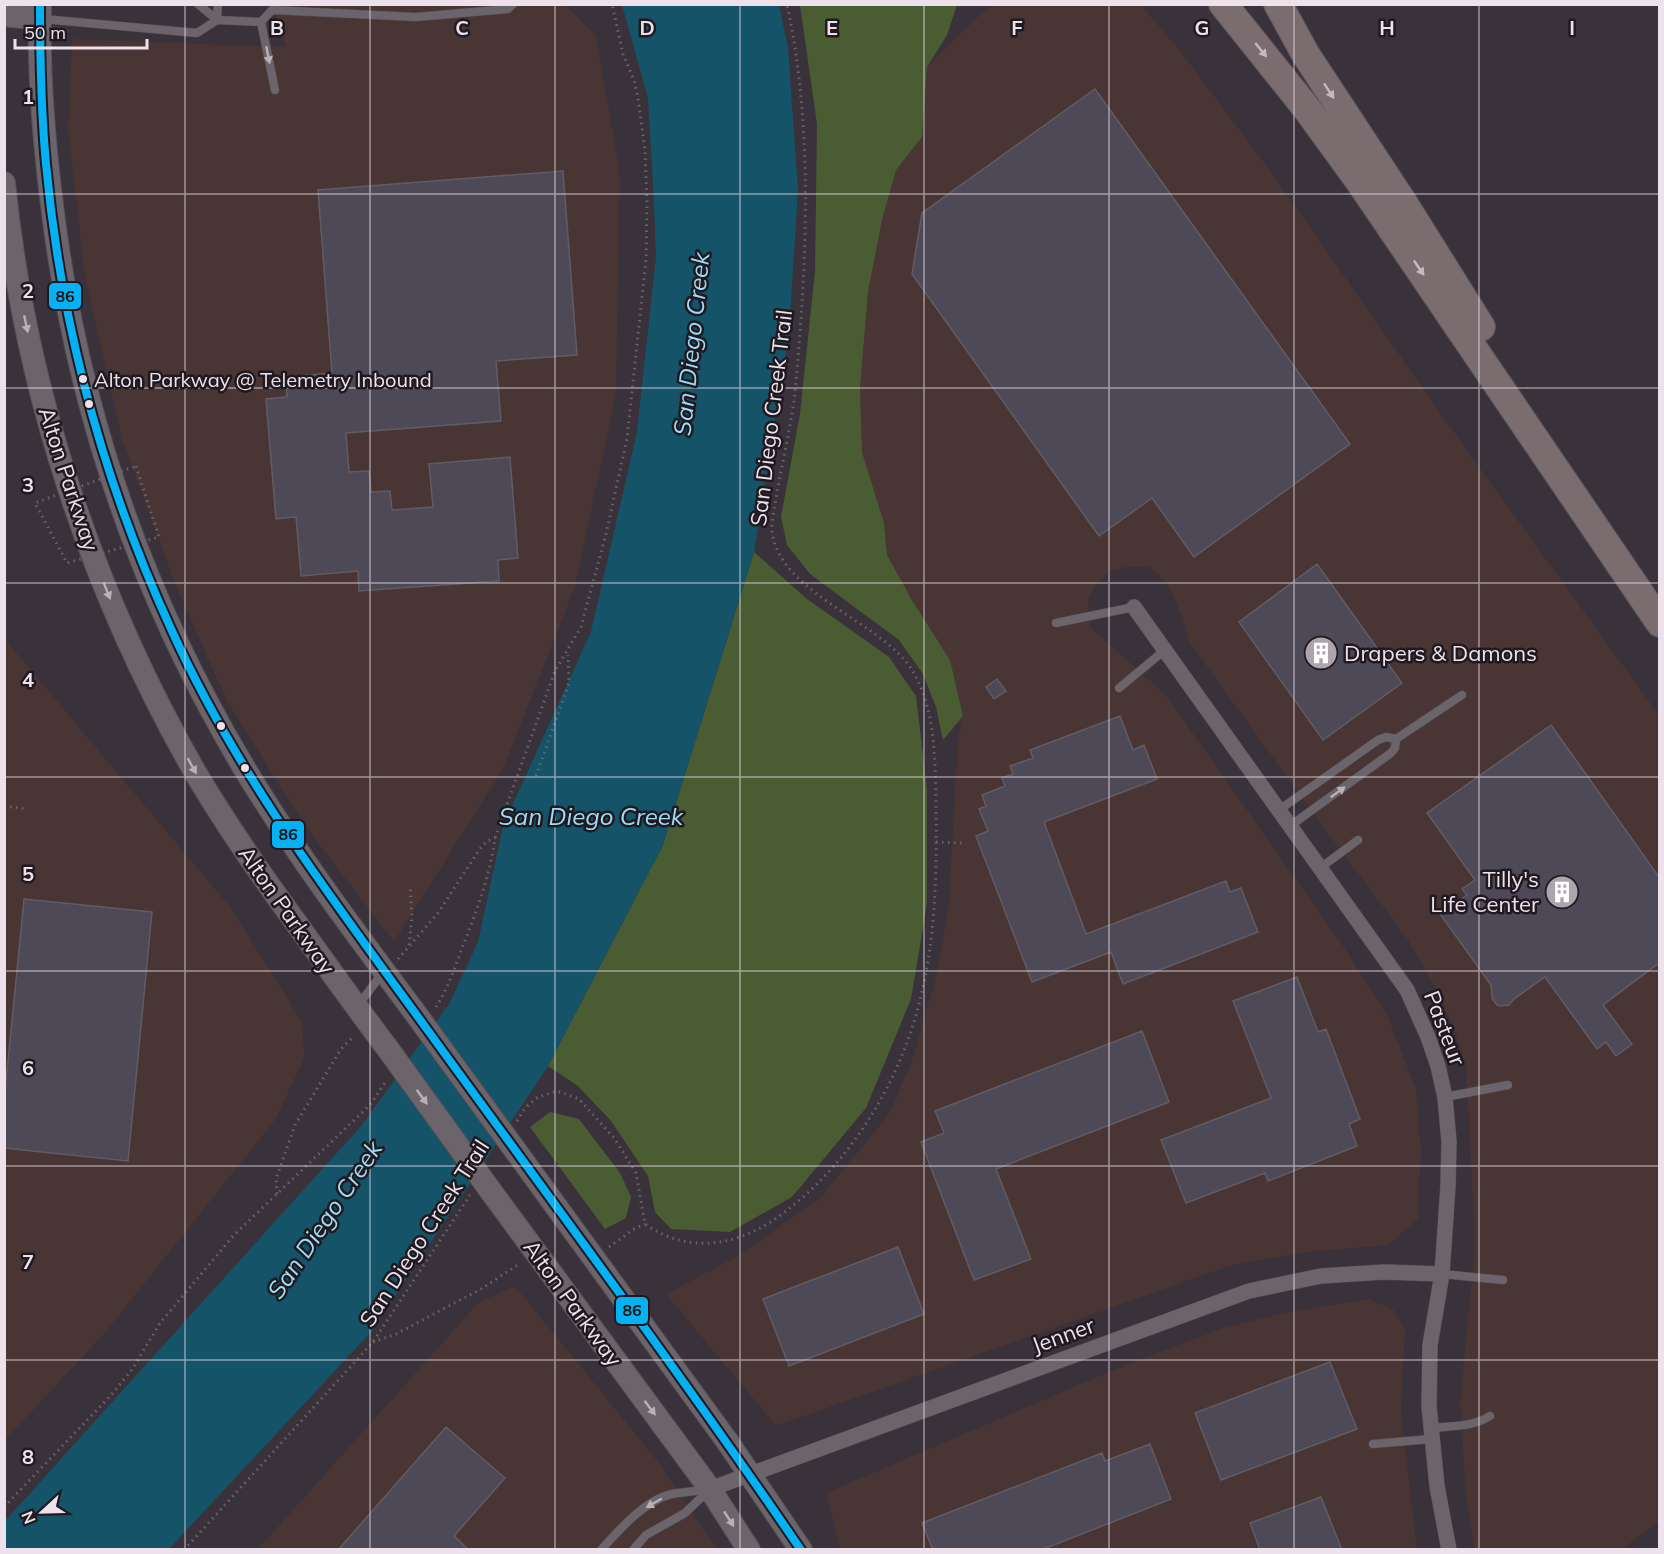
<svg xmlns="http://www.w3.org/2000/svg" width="1664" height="1554" viewBox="0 0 1664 1554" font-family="Mulish,sans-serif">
<rect width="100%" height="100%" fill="#3a323a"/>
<!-- commercial -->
<path fill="#483534" d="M272,4l293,1 31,30 24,139 -4,220 -41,193 -72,182 -109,173 -88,-115 -79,-126 -51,-115 -54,-147 -37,-162 -17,-148 4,-90 214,8z
M994,5h147l40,47 90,120 187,266 201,277v807l-37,27h-148l-8,-54 -6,-94 14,-144v-38l-8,-153 -14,-44 -18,-37 -26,-45 -84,-112 -135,-186 -7,-26 -16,-35 -17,-14 -19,-1 -21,5 -13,13 -8,16 2,27 76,68 179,254 43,68 28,72 5,60 -3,70 -30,26 -82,7 -77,14 -453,160 -110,-132 74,-39 80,-57 69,-84 24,-56 23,-81 12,-65 10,-171 5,-25 -50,-114 -26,-47 -3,-32 -22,-71 -2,-64 8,-96 14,-72 14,-50 26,-33 5,-70 55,-54z
M4,638l227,270 70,112 4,37 -30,63 -172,215 -98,105z
M515,1286l141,173 61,90 -460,1 222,-248z
M1368,1299l25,10 12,20 -4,83 16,137h-576l-1,-2 -14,-54 285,-122 109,-42 67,-17z"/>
<!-- green -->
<path fill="#4a5c31" d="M800,5h157l-10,30 -20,32 -5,70 -26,33 -14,50 -14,72 -8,96 2,64 22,71 3,32 26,47 37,58 13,56 -20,24 -7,-33 -13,-33 -24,-34 -89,-66 -23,-29 -6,-28 19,-103 15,-143 2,-147z
M754,552l53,47 82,58 27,39 11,93v114l-16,96 -45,109 -74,89 -62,35 -59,-3 -16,-17 -7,-36 -37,-55 -33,-35 -30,-20 115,-221z
M550,1112l29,7 41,54 11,24 -5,21 -21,11 -75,-102z"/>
<!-- water -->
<path fill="#145368" d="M622,5h157l9,43 10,142 -9,142 -35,220 -91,293 -115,221 -176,265 -203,218 -164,1v-29l357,-396 87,-121 29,-62 25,-116 88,-194 46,-200 19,-176 -2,-52 -6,-106z"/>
<!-- building -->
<path fill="#4e4957" stroke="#615c63" stroke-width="1.5" d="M1095,89l255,355 -156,113 -42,-59 -53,38 -187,-262 10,-61z
M563,171l14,184 -81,6 5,60 -155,12 3,39 20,-1 2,21 19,-1 2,19 41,-3 -4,-43 81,-7 8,101 -20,2 1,21 -140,10 -1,-20 -57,5 -5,-59 -20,2 -10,-120 21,-2 -2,-20 47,-4 -14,-183z
M1317,564l85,119 -79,57 -84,-118z
M997,679l9,12 -12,8 -8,-12z
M1120,716l13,34 11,-5 13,34 -113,43 42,112 140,-53 4,11 11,-4 17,44 -135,52 -12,-32 -79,30 -56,-146 12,-5 -9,-22 7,-3 -4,-11 23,-9 -3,-8 11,-4 -3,-8 23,-8 -3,-8z
M1551,725l108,152v86l-56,42 29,39 -16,12 -10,-14 -9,7 -52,-72 -31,22 -5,6 -8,1 -4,-1 -5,-7 -1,-13 -51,-71 27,-19 -5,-6 13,-9 -48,-67z
M24,899l128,13 -24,249 -124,-13v-46z
M1297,977l21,55 8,-3 34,90 -11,5 8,22 -89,35 -3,-8 -79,30 -25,-63 110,-42 -38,-97z
M1142,1031l27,71 -173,67 35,90 -57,21 -53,-138 23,-9 -9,-22z
M898,1247l26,67 -135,52 -26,-67z
M1330,1362l27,67 -136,51 -26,-67z
M446,1427l59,51 -51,58 15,14h-131z
M1150,1444l21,55 -130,51h-108l-11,-27 180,-70 3,8z
M1321,1497l21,53h-82l-10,-27z"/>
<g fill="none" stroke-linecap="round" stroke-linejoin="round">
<!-- lane casing -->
<g stroke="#564f55" stroke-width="9">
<path id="lane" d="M198,4l19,16
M43,19l154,14 20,-13
M217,20l44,2 14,68
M217,20l1,-16
M261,22l11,-12 144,7 92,-8 5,-5
M1056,623l78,-16
M1119,688l46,-38
M1396,739l66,-44
M1279,810l99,-70 8,-3 10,2 -1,9 -4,5 -101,73
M1320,868l38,-28
M358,1006l25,-34
M1445,1097l63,-12
M1442,1274l61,6
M1431,1428c20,-2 42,-1 59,-12
M1373,1444l58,-5
M601,1550c18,-20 44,-50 71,-56 11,-2 23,-3 34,-4
M633,1550l13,-15 39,-22 24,-23"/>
</g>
<!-- street casing -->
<g stroke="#564f55" stroke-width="16">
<path id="street" d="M1134,607l273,383 21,47 10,29 7,31 4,45 -1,44 -6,88 -12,71 -1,61 8,80 12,64
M710,1489l539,-198 72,-15 63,-4 58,2"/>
</g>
<!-- secondary casing -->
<g stroke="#564f55" stroke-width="24">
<path id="secondary" d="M40,4c-2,71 4,140 13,209 25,198 88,382 190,553 51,85 111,165 170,244
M4,15l36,4
M4,183c21,207 88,409 191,589 30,51 64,100 99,148 31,43 62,87 94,129
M515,1150l212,291 74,109
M490,1190l220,299 39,61"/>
</g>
<!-- highway casing -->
<g stroke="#564f55" stroke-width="30">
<path id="highway" d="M1223,4l84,105 53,73 300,441
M1278,4l28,51 98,149 77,123"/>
</g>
<!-- path -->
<path stroke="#6a646a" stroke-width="3" stroke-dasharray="1.5 4.5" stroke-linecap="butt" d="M136,466l23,71 -92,26 -32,-60z
M536,776l33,-93 -1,-28
M4,806l24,3
M936,842l26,1
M409,945l3,-28 -2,-31
M398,959l40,-46 41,-63 8,-9 8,-3
M436,1007c11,-17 18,-37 25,-56 14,-36 29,-74 34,-113l60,-167 26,-44 25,-93 21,-95 19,-180 1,-55 -2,-53 -7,-53 -4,-18 -11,-26 -11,-50
M517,1121l8,-13 13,-11 19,-6 22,8 35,39 22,35 9,51c45,32 96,21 137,-10 68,-50 118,-132 138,-214 16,-63 17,-131 16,-195 -1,-45 0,-96 -24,-135 -32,-51 -144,-80 -140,-148 6,-40 16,-81 22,-121 3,-27 5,-55 7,-82 7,-104 8,-212 -14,-315
M277,1194l-1,-15 19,-54 46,-76 12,-12
M609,1247l25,-18 11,-5
M373,1342l23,-8 85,-45 38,-25
M4,1507l109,-114 20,-25 27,-45 74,-88 136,-130 17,-25
M184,1550l189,-208 97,-147"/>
<!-- lane -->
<use href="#lane" stroke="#6b656b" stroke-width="8"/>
<!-- street -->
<use href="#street" stroke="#6b656b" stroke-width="15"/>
<!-- secondary -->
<use href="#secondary" stroke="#6b656b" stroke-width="22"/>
<!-- highway -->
<use href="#highway" stroke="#7b6c70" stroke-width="28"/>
<!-- secondary-bridge casing -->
<g stroke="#564f55" stroke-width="24" stroke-linecap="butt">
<path id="secondary-bridge" d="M413,1010l102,140
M388,1049l102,141"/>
</g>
<!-- secondary-bridge -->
<use href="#secondary-bridge" stroke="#6b656b" stroke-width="22"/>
<!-- bus-1 casing -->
<g stroke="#201920" stroke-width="12">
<path id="bus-1" d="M40,4c0,54 1,107 6,160 15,161 58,320 126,467 66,146 164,273 257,401 125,172 252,342 372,518"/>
</g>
<!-- bus-1 -->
<use href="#bus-1" stroke="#06b1f3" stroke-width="8"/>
</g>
<!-- one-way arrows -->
<defs><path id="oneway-solid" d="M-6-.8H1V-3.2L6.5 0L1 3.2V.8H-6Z" transform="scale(1.5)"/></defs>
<g fill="#c5b9c1">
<use href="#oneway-solid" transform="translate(1261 50) rotate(51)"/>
<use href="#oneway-solid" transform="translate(1329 91) rotate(57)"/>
<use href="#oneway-solid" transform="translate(1419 268) rotate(56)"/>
</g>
<g fill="#b9b0b8">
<use href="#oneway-solid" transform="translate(268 55) rotate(79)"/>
<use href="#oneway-solid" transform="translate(26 324) rotate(78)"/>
<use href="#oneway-solid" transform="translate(107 591) rotate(68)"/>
<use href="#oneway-solid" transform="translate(192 766) rotate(61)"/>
<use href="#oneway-solid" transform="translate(1338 792) rotate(-36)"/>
<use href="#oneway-solid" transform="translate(422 1097) rotate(54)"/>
<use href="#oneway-solid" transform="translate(650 1408) rotate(53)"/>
<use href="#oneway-solid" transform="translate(654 1503) rotate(150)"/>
<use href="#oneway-solid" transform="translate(729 1519) rotate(57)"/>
</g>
<!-- grid -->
<path fill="none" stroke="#ede2ec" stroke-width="1.5" stroke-opacity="0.55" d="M185,4v1546M370,4v1546M555,4v1546M740,4v1546M924,4v1546M1109,4v1546M1294,4v1546M1479,4v1546M4,194h1656M4,388h1656M4,583h1656M4,777h1656M4,971h1656M4,1166h1656M4,1360h1656"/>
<!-- icons -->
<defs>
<g id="building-disc" transform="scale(1.725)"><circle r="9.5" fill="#aea4ae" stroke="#201920"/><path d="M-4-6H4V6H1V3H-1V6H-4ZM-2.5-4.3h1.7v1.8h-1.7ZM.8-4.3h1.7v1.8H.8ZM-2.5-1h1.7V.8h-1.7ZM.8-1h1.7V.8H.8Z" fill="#fff"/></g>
</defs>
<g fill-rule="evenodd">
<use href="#building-disc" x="1321" y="653"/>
<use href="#building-disc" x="1562" y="892"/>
</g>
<!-- markers -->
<g fill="#ede2ec" stroke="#201920" stroke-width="2">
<circle cx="83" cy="379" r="5"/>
<circle cx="89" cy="404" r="5"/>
<circle cx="221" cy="726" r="5"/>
<circle cx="245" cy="768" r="5"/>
</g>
<g text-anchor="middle" stroke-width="5" stroke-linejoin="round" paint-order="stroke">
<!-- bus labels -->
<g font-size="20" fill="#ede2ec" stroke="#201920" text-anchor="start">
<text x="94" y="387">Alton Parkway @ Telemetry Inbound</text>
</g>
<!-- street labels -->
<g font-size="22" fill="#ede2ec" stroke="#201920">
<text transform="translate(771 418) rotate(-83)" y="8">San Diego Creek Trail</text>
<text transform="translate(69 479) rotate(72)" y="8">Alton Parkway</text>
<text transform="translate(287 910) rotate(55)" y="8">Alton Parkway</text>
<text transform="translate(1445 1028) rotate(69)" y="8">Pasteur</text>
<text transform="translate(424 1233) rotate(-57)" y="8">San Diego Creek Trail</text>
<text transform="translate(573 1303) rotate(54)" y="8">Alton Parkway</text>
<text transform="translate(1063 1335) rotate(-20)" y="8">Jenner</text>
</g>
<!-- poi labels -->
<g font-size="22" fill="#ede2ec" stroke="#201920" text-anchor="start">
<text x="1344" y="661">Drapers &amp; Damons</text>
<text x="1539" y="887" text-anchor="end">Tilly's<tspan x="1539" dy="25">Life Center</tspan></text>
</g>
<!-- water labels -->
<g font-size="24" font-style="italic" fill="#9dddf7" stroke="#201920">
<text transform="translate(692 344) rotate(-84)" y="8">San Diego Creek</text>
<text x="591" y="825">San Diego Creek</text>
<text transform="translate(325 1220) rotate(-56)" y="8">San Diego Creek</text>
</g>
</g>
<g font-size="20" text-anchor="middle" font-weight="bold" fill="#ede2ec" stroke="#201920" stroke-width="5" stroke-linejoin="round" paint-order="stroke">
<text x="277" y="35">B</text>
<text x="462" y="35">C</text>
<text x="647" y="35">D</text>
<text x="832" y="35">E</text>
<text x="1017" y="35">F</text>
<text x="1202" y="35">G</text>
<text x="1387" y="35">H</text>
<text x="1572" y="35">I</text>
<text x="28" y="104">1</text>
<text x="28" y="298">2</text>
<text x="28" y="492">3</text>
<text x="28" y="687">4</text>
<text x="28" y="881">5</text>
<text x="28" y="1075">6</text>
<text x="28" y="1269">7</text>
<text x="28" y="1464">8</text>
</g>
<g stroke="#201920" stroke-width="2">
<rect x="48" y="282" width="34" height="28" rx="6" fill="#06b1f3"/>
<rect x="271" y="820" width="34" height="29" rx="6" fill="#06b1f3"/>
<rect x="615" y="1296" width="34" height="29" rx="6" fill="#06b1f3"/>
</g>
<g font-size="16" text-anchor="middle" font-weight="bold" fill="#111">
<text x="65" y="302">86</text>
<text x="288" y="840">86</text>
<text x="632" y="1316">86</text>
</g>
<!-- border -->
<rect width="1664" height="1554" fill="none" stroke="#ede2ec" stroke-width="12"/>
<!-- north arrow -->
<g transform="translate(42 1512) rotate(248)" stroke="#201920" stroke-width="4.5" paint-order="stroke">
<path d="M0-4.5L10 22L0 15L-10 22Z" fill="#ede2ec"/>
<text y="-9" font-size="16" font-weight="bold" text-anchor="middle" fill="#ede2ec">N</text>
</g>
<!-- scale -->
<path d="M15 39v9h132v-9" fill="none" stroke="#ede2ec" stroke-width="3"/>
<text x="24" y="39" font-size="18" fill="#ede2ec" stroke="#201920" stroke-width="4.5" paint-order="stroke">50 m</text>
</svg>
